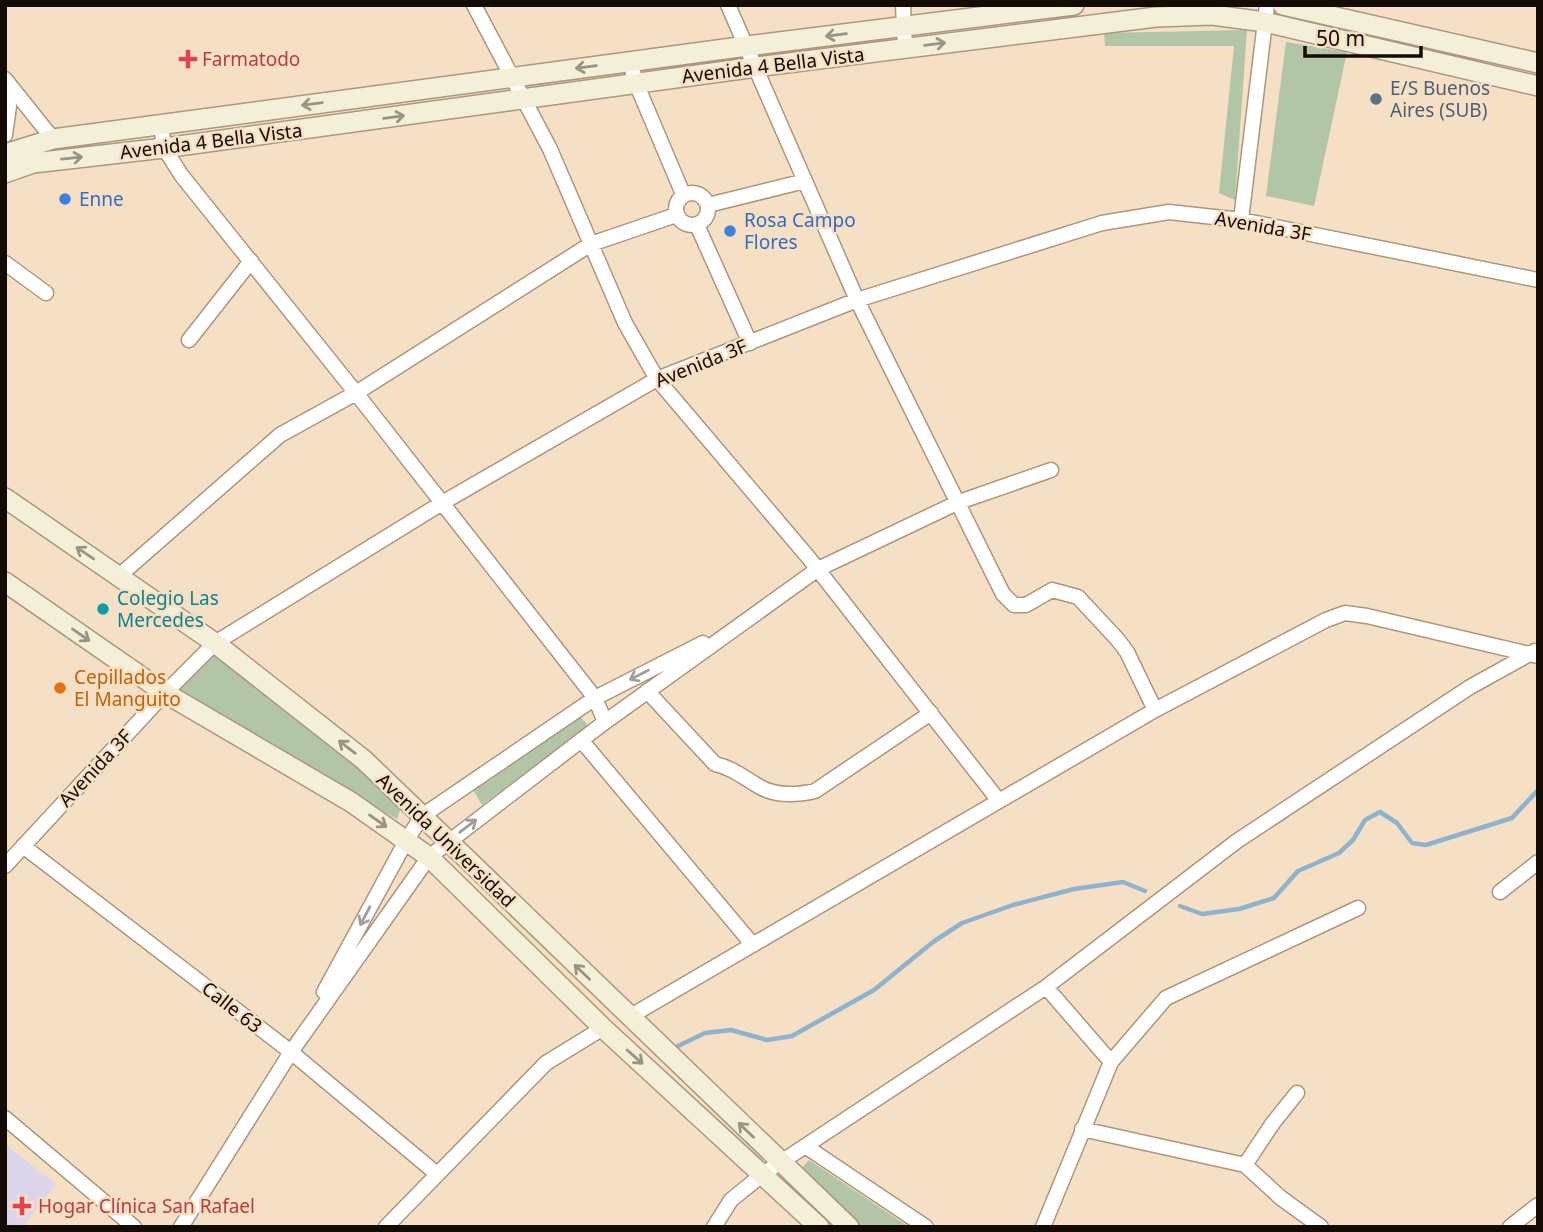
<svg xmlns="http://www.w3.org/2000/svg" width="1543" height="1232" viewBox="0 0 1543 1232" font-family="'Noto Sans',sans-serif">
<rect width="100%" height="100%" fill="#f6e0c5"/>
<!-- medical -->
<path fill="#ddd6eb" d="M5,1144l51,40 -33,43h-18z"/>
<!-- green -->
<path fill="#b2c5a7" d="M1247,30l-12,170 -16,-7 15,-147h-129l-1,-13z
M1286,42l61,10 -33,154 -48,-10z
M215,643l187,162 -5,14 -232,-126z
M581,717l8,10 -107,78 -10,-17z
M809,1160l100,67h-48l-61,-57z"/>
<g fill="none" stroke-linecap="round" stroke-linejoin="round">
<!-- stream -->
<path stroke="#8eb3cf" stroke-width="4.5" d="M1180,906l22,8 37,-5 35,-11 24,-27 41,-18 14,-13 12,-20 15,-8 17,11 15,20 14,2 86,-27 26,-28
M678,1046l27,-13 26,-3 36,10 25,-4 82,-46 59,-48 29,-19 51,-18 61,-16 49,-7 22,9"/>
<!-- street casing -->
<g stroke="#ab977e" stroke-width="17">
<path id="street" d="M474,5l76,144 75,174 32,56 151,178 191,244
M728,5l129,295 146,294 11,11h12l26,-15 26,7 40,43 9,12 28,58
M903,5l2,43
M630,62l6,21 47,111
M5,79l48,60
M5,92l4,14 -4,29
M161,124l3,24 18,28 174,217 239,305 10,24
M676 209a16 16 0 1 1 32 0a16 16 0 1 1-32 0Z
M708,205l97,-24
M1241,220l26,-215
M697,225l53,118
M5,263l41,30
M189,340l62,-79
M119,576l161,-141 76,-42 235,-149 85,-29
M647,691l68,73c18,4 29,14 45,23 16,9 37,8 55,4l116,-78
M581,740l172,205
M23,846l268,206 146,122
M5,866l160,-173 50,-50 227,-140 215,-124 200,-79 245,-77 67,-11 72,8 297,60
M1500,892l38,-30
M1046,987l65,75
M324,992l82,-151 16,-25 173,-118 108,-55
M629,1017l526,-307 171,-90 19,-7 22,3 171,40
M5,1118l129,109
M1082,1129l163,36 36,33 40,29
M805,1146l121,81
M1245,1165l28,-42 24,-30
M181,1227l110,-175 138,-195 176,-135 213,-153 141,-67 92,-32
M386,1227l160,-164 57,-35
M714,1227l17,-27 32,-26 283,-187 191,-146 233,-154 65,-36
M1043,1227l68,-165 55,-64 192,-90
M1510,1227l28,-22"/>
</g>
<!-- secondary casing -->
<g stroke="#ab977e" stroke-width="22">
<path id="secondary" d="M1283,5l255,58
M5,154l48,-15 694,-93 327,-41
M5,173l28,-10 131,-15 592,-81 400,-50 56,-2 53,7 273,64
M5,498l210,145 149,117 485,467
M5,582l160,111 186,109 78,55 174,171 216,199"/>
</g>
<!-- street -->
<use href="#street" stroke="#fff" stroke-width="14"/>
<!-- secondary -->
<use href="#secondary" stroke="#f3efd8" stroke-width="19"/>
</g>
<!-- one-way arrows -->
<defs><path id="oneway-shaft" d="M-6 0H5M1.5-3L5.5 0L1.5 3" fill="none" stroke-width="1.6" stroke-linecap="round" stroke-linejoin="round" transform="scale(1.75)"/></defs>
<g stroke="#9a9483">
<use href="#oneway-shaft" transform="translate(836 35) rotate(173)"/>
<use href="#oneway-shaft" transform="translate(935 44) rotate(-7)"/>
<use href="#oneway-shaft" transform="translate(586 67) rotate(172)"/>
<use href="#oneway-shaft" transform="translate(312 104) rotate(172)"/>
<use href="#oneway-shaft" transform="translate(394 117) rotate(-8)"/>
<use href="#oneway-shaft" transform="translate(72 158) rotate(-6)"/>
<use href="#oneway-shaft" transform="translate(85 553) rotate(-146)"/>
<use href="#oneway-shaft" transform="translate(81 635) rotate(35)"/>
<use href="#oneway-shaft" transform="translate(347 747) rotate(-142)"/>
<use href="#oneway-shaft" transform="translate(378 821) rotate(35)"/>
<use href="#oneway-shaft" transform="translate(582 972) rotate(-136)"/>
<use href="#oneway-shaft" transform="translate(635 1057) rotate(42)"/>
<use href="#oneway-shaft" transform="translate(746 1130) rotate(-136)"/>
</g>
<g stroke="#a19e9b">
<use href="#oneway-shaft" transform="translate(639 675) rotate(153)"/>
<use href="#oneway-shaft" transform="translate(468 826) rotate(-37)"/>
<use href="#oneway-shaft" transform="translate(365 916) rotate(118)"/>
</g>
<!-- markers -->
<g fill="#e0444e" stroke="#f6e0c5" stroke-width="2.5">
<path d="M184.5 48.5h7v7h7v7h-7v7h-7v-7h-7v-7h7z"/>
<path d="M18.5 1195.5h7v7h7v7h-7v7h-7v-7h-7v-7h7z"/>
</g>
<circle fill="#5c6f8a" stroke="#f6e0c5" stroke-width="2.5" cx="1376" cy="99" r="7"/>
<g fill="#3f7fe0" stroke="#f6e0c5" stroke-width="2.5">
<circle cx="65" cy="199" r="7"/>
<circle cx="730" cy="231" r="7"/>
</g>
<circle fill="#0f9aa8" stroke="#f6e0c5" stroke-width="2.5" cx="103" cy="609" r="7"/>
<circle fill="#e8710a" stroke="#f6e0c5" stroke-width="2.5" cx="60" cy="688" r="7"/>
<g text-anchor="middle" stroke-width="5" stroke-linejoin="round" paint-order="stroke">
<!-- health labels -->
<g font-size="19" fill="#be3a42" stroke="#f6e0c5" text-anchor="start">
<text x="202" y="66">Farmatodo</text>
<text x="38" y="1213">Hogar Clínica San Rafael</text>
</g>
<!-- street labels -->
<g font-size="19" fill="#140c04" stroke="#f6e0c5">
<text transform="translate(773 65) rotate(-7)" y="7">Avenida 4 Bella Vista</text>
<text transform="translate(211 141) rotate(-7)" y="7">Avenida 4 Bella Vista</text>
<text transform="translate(1263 226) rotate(10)" y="7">Avenida 3F</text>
<text transform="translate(701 363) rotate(-22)" y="7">Avenida 3F</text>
<text transform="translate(95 768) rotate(-47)" y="7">Avenida 3F</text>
<text transform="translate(446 840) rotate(44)" y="7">Avenida Universidad</text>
<text transform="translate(232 1007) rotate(38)" y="7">Calle 63</text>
</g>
<!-- service labels -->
<g font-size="19" fill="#4e5e75" stroke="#f6e0c5" text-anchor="start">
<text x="1390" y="95">E/S Buenos<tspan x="1390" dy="22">Aires (SUB)</tspan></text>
</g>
<!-- shop labels -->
<g font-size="19" fill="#366cbe" stroke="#f6e0c5" text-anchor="start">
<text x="79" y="206">Enne</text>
<text x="744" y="227">Rosa Campo<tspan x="744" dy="22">Flores</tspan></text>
</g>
<!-- culture labels -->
<g font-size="19" fill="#0d838f" stroke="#f6e0c5" text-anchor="start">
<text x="117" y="605">Colegio Las<tspan x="117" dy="22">Mercedes</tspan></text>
</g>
<!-- food labels -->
<g font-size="19" fill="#c56008" stroke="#f6e0c5" text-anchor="start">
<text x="74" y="684">Cepillados<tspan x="74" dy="22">El Manguito</tspan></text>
</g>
</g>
<!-- border -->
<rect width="1543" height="1232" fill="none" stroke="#140c04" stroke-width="14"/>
<!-- scale -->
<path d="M1305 46v10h116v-10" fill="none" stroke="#140c04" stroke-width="3.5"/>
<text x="1316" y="46" font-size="21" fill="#140c04" stroke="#f6e0c5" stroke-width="5" paint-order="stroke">50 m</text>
</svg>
